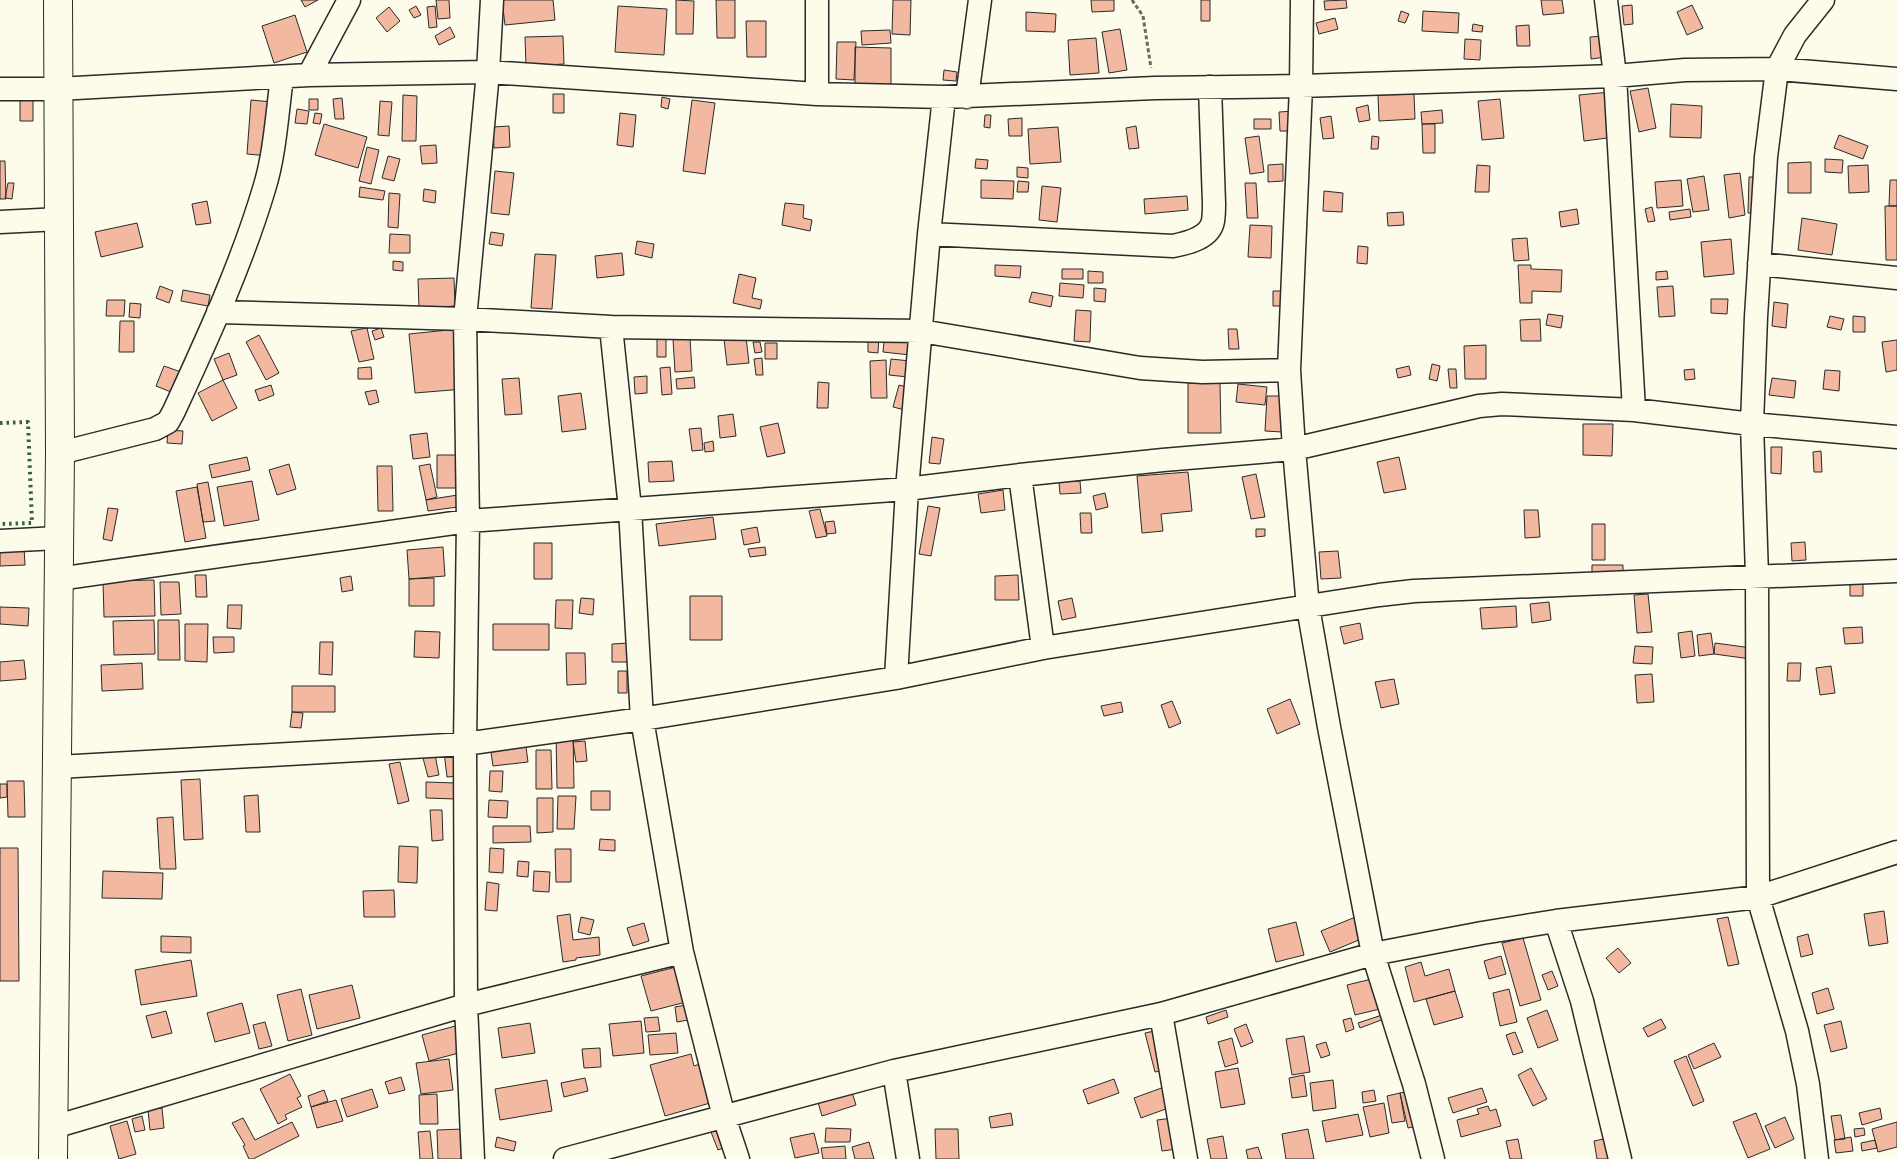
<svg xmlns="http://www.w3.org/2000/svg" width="1897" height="1159" viewBox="0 0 1897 1159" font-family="'Varela Round',sans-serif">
<rect width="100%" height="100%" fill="#fdfbea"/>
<!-- building -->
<path fill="#f2b8a0" stroke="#2b2b2b" d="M301,0h17l-13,7z
M436,0h13l1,18 -12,1z
M502,0h51l2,20 -50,5z
M676,0l18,1 -1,33h-17z
M716,0h19v38h-18z
M893,0h18l-1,35 -18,-1z
M1091,0h23v11l-22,1z
M1201,0h9v21h-9z
M1346,0l1,8 -22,2 -1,-9z
M1541,0h21l2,13 -21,2z
M1632,5l1,19 -9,1 -2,-19z
M1692,5l11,23 -16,7 -10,-23z
M416,6l5,9 -7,3 -5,-8z
M435,6l2,21 -8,1 -2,-21z
M618,6l49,3 -3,46 -49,-3z
M389,7l11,14 -13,11 -11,-14z
M1401,11l8,3 -4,9 -7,-2z
M1423,11l36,2 -1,20 -36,-2z
M1026,12l30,2 -1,18 -29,-1z
M295,15l12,37 -33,11 -12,-37z
M1335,18l3,11 -19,5 -3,-11z
M746,21h20v36h-19z
M1473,24l10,2 -1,6 -10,-1z
M1529,25l1,21h-13l-1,-20z
M450,27l5,10 -16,8 -4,-9z
M1120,29l7,41 -18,3 -7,-41z
M890,30l1,13 -29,2 -1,-14z
M563,36l1,28 -38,2 -1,-29z
M1604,36l2,21 -15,2 -1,-22z
M1096,38l3,35 -29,2 -2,-35z
M1465,39l16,1 -1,20 -16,-1z
M837,42h19l-2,38 -18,-1z
M855,47l36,1v37h-36z
M944,70l13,2 -1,9 -13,-1z
M1648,88l8,40 -17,4 -9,-41z
M1610,92l5,45 -31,4 -5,-46z
M553,94h11v19h-11z
M1414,94l1,25 -36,2 -1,-26z
M403,95l14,1 -1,45h-14z
M662,97l8,2 -2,10 -7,-2z
M342,98l2,21h-9l-2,-20z
M309,99h9v11h-9z
M1500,99l4,39 -22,2 -4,-39z
M20,100h13v21h-13z
M251,100l21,2 -4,54 -21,-2z
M692,100l23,3 -10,71 -22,-3z
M380,101l12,1 -3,34 -11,-1z
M1671,104l31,2 -1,32 -31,-1z
M1368,105l2,15 -11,2 -3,-14z
M297,109l12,2 -2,13 -12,-1z
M1442,110l1,13 -21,1 -1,-12z
M1294,111l1,20h-15l-1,-19z
M315,113l7,1 -2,10 -7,-1z
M620,113l16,2 -3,32 -16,-2z
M985,115h6l-1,13 -6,-1z
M1331,116l3,22 -11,1 -3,-21z
M1022,118v18h-13l-1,-17z
M1254,119h17v10h-17z
M324,124l43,13 -9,31 -43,-13z
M1422,124h13v29h-12z
M509,126l1,21 -16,1 -1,-21z
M1136,126l3,22 -10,1 -3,-21z
M1058,127l3,35 -31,2 -2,-35z
M1839,135l29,11 -5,13 -29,-11z
M1259,136l5,36 -14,2 -5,-36z
M1372,136l7,1 -1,12h-7z
M436,145l1,18 -15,1 -2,-18z
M367,147l12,3 -8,34 -12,-3z
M388,156l12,3 -6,22 -12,-3z
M976,159l12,1 -1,9 -12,-1z
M1825,159l18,1 -1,13 -17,-1z
M0,161h5l1,38h-6z
M1811,162v31h-23v-30z
M1283,164v17l-15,1v-17z
M1477,165l13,1 -1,26h-14z
M1868,165l1,27 -20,1 -1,-27z
M1017,167l11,1v10l-11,-1z
M495,171l19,2 -5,42 -18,-2z
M1740,173l5,42 -16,3 -5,-43z
M1704,176l5,34 -16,2 -6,-33z
M1749,177h11v36h-12z
M981,180l33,1 -1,18 -32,-1z
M1681,180l2,26 -26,2 -2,-26z
M1890,180h7v26h-8z
M1018,181l11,1 -1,10h-11z
M8,183h6l-2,16 -7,-1z
M1245,183h11l2,35h-11z
M1042,186l19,2 -4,34 -18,-2z
M360,187l25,4 -2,9 -24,-3z
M424,189l12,2 -1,12 -12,-2z
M1324,191l19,2 -1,19 -19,-1z
M389,193l11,1 -2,34 -10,-1z
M1187,196l1,14 -43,4 -1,-15z
M207,201l4,22 -15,2 -4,-21z
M785,203l19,2 -1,13 9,2 -2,11 -28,-6z
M1885,206h12v54h-11z
M1652,207l3,14 -7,1 -3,-13z
M1577,209l2,15 -18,3 -2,-15z
M1690,209l1,8 -21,3 -1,-8z
M1403,212l1,13 -16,1 -1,-13z
M1802,218l35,6 -5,31 -34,-5z
M137,223l6,24 -42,10 -6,-25z
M1250,225l22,1 -1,32 -23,-1z
M491,232l13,2 -2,12 -13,-2z
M390,234l20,1v18h-21z
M1527,238l2,22 -15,1 -2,-22z
M1731,239l3,35 -30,3 -3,-35z
M637,241l17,3 -2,14 -17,-4z
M1358,246l10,1 -1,17 -10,-1z
M622,253l2,22 -27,3 -2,-22z
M535,254l21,1 -4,54 -21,-1z
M393,261l10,1v9l-10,-1z
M995,265l26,1 -1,12 -25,-2z
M1518,265h13v4l31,1 -1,22 -29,-1v12h-12z
M1062,269h21v10h-21z
M1088,271l15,1v11h-15z
M1667,271l1,8 -12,1v-8z
M739,274l17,4 -4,20 10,2 -2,9 -27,-6z
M454,278l1,28 -36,2 -1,-29z
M1060,283l24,2 -1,13 -24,-2z
M160,286l13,5 -4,12 -13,-5z
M1673,286l2,30 -16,1 -2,-30z
M1094,288l12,1 -1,13 -11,-1z
M183,290l27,5 -2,11 -27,-5z
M1273,291h14v15h-14z
M1032,292l21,4 -2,11 -22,-5z
M1711,299h17l-1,15 -16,-1z
M107,300h18l-1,16h-18z
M1774,302l14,2 -2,24 -14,-2z
M130,303l11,1 -1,14 -11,-1z
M1076,310l15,1 -1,31 -16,-1z
M1548,314l15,2 -2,12 -15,-3z
M1830,316l14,3 -3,11 -14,-3z
M1853,316l12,1v15h-12z
M1540,319l1,22h-20l-1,-21z
M120,321h14v31h-15z
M367,328l7,31 -15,3 -8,-31z
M381,328l3,9 -9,3 -3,-9z
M458,329l6,60 -49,4 -6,-59z
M1228,329h9l2,20h-10z
M885,333l27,4 -2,18 -27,-3z
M259,335l20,38 -13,7 -20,-38z
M868,335h11l-1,18 -10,-1z
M657,336h9v21h-9z
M746,337l3,26 -22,2 -3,-26z
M690,338l2,33 -17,1 -2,-33z
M1897,340v30l-11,2 -4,-30z
M753,342h7l2,10 -7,1z
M765,343h12v16h-12z
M1486,345v34h-21l-1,-33z
M229,353l8,22 -14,5 -9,-21z
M762,358l1,17h-7l-2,-16z
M891,359l19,2 -2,16 -19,-2z
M886,360l1,38h-16l-1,-37z
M1432,364l8,2 -3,15 -8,-2z
M164,366l20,7 -8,21 -20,-8z
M1409,366l2,9 -13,3 -2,-9z
M371,367l1,12h-14v-11z
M670,367l2,27 -10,1 -2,-27z
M1448,369h8l1,19h-7z
M1694,369l1,10 -10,1 -1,-10z
M1825,370l15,1 -1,20 -16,-2z
M647,376v17l-12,1 -1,-17z
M694,377l1,11 -18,1 -1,-10z
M519,378l3,36 -17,1 -3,-36z
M1772,378l24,3 -2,17 -25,-3z
M223,380l14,28 -25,13 -14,-28z
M818,382l11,1 -1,25h-11z
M1188,383h32l1,50h-33z
M1238,384l29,3 -2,18 -29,-3z
M271,385l3,10 -15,6 -4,-11z
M899,385l12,3 -6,22 -12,-3z
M376,390l3,12 -10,3 -4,-13z
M581,393l5,36 -24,3 -4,-36z
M1267,396h17l-2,36 -17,-1z
M733,414l3,22 -16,2 -2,-22z
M778,423l7,30 -18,4 -7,-30z
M1583,424h30l-1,32 -29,-1z
M701,428l2,22 -11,1 -3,-22z
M168,430l15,1 -1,13 -15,-1z
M427,433l3,24 -17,2 -3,-24z
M932,437l12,2 -4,25 -11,-1z
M713,441l1,10 -9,1 -1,-9z
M1771,447h11l-1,27 -10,-1z
M1821,451l1,21h-8l-1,-20z
M437,455h27v33h-27z
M247,457l3,13 -38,8 -3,-13z
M1399,457l7,32 -22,4 -7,-31z
M672,461l2,20 -25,1 -1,-20z
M289,464l7,25 -19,6 -8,-25z
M430,464l7,33 -11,3 -7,-34z
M377,466h15l1,45h-15z
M1188,472l4,39 -31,3 2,17 -21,2 -5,-57z
M1256,474l9,43 -14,2 -9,-42z
M252,481l7,39 -35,6 -7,-39z
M1080,481l1,12 -21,1 -1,-12z
M208,482l7,39 -12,1 -6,-38z
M197,487l9,51 -21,4 -9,-51z
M1003,490l2,20 -24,3 -3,-19z
M1105,493l3,14 -12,3 -3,-14z
M464,494l1,12 -37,5 -2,-11z
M928,506l12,2 -9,48 -12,-2z
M108,508l10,1 -6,32 -9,-2z
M820,509l7,27 -11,2 -7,-27z
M1524,510h14l2,27 -15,1z
M1080,513h11l1,20h-11z
M713,517l3,22 -57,7 -3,-22z
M834,521l2,12 -9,1 -2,-12z
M1592,524h13v36h-13z
M757,527l3,15 -16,3 -3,-15z
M1256,529h9v7l-9,1z
M1805,542l1,18 -14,1 -1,-18z
M534,543h18v36h-18z
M24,546l1,19 -25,1v-19z
M443,547l2,29 -36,3 -2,-29z
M765,547l1,8 -16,2 -2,-8z
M1338,551l3,27 -20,1 -2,-27z
M1592,565h31v12h-31z
M195,575h11l1,22h-11z
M1018,575l1,25h-24v-24z
M351,576l2,14 -11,2 -2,-14z
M434,578v28h-25v-27z
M154,580l1,36 -51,1 -1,-36z
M160,582h19l2,32 -20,1z
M1850,584h13v12h-13z
M1648,594l4,38 -15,1 -3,-38z
M690,596h32v44h-32z
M581,598l13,1 -1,16 -14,-2z
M1072,598l4,19 -14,3 -4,-19z
M556,600h17l-1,29 -17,-1z
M1549,602l2,18 -19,3 -2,-19z
M228,605h14l-1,24 -14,-1z
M1516,606l1,21 -35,2 -2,-21z
M0,607l29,1 -1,18 -28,-2z
M154,620l1,34 -41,1 -1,-34z
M158,620h21l1,40h-22z
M1360,623l3,16 -19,5 -4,-17z
M185,624h23l-1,38 -22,-1z
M493,624h56v26h-56z
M1862,627l1,16 -18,1 -2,-16z
M415,631l25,1 -1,26 -25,-1z
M1692,631l3,25 -14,2 -3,-25z
M1711,633l3,21 -15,2 -2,-21z
M213,637h21v15l-20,1z
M320,642h13l-1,33 -13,-1z
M628,643v19h-16v-18z
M1715,643l37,5 -1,11 -37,-5z
M1635,646l18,1 -1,17 -19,-1z
M566,653h19l1,31 -19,1z
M24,660l2,19 -26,2v-19z
M142,663l1,26 -41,2 -1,-26z
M1788,663h13l-1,18h-13z
M1831,666l4,27 -15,2 -4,-27z
M618,671h9v22h-9z
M1652,674l2,28 -17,1 -2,-28z
M1394,679l5,25 -18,4 -6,-26z
M292,686h43v26h-43z
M1290,699l10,25 -23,10 -10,-25z
M1172,701l9,22 -12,5 -8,-23z
M1121,702l2,10 -19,4 -3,-10z
M292,712l11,1 -2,15 -11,-1z
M573,731l1,57h-17l-1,-56z
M585,741l2,20 -11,1 -3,-20z
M526,747l2,15 -35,4 -2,-14z
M536,750h15l1,39h-16z
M457,751l2,25 -12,1 -3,-25z
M435,755l4,20 -11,2 -5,-19z
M400,762l9,39 -11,3 -9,-40z
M490,771h13l-1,21 -13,-1z
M200,779l3,60 -19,1 -3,-60z
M7,781h17l1,36h-17z
M426,782l30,1 -1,16 -29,-1z
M0,784h7v13l-7,1z
M591,791h19v19h-19z
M258,795l2,37h-14l-2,-36z
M558,796h18l-2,33h-17z
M537,798h16v34l-16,1z
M489,800l19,1 -1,17 -19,-1z
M430,810h12l1,30 -11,1z
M173,817l3,52h-16l-3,-51z
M493,826h37l1,16 -38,1z
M600,839l15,1v11l-16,-1z
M399,846l19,1 -1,36 -19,-1z
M0,848h18l1,133h-19z
M490,848l14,1 -1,24 -14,-1z
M555,849h16v33h-15z
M518,861l11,1 -1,15 -11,-1z
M103,871l60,2 -1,26 -60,-1z
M534,871l16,1 -1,20 -16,-1z
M487,882l12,2 -2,27 -12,-1z
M394,890l1,27h-31l-1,-26z
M1884,911l4,32 -19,3 -5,-32z
M570,914l3,26 26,-3 1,18 -24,3v2l-13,2 -6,-46z
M1358,916l8,21 -36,15 -9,-21z
M581,917l13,3 -4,15 -12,-3z
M1728,917l11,47 -11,2 -11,-47z
M1296,922l8,33 -28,7 -8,-33z
M644,923l5,18 -16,5 -6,-18z
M1808,934l5,20 -12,3 -4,-20z
M161,936l30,1v16l-30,-1z
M1523,938l18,62 -21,6 -18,-63z
M1618,948l13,15 -12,10 -13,-15z
M1501,956l5,18 -17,5 -5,-18z
M191,960l6,36 -56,9 -6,-35z
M1421,962l4,14 24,-7 6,22 -41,11 -9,-35z
M676,967l10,35 -35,9 -10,-35z
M1552,971l6,15 -10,4 -6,-15z
M1376,978l8,30 -29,7 -8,-30z
M352,985l8,33 -43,11 -8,-34z
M1828,988l6,21 -17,5 -5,-21z
M301,989l11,46 -24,6 -11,-46z
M1509,989l8,33 -17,4 -7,-33z
M1455,991l8,26 -29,8 -8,-26z
M242,1003l8,30 -35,9 -8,-29z
M691,1004l3,15 -17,3 -2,-15z
M1226,1010l2,7 -20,7 -2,-7z
M1547,1010l11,30 -20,8 -11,-30z
M166,1011l6,22 -20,5 -6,-22z
M1382,1015l2,4 -24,9 -2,-5z
M658,1017l2,14 -14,1 -2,-14z
M1351,1018l3,11 -8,3 -3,-12z
M1661,1019l5,9 -18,9 -5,-9z
M641,1021l3,32 -31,3 -4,-32z
M1841,1021l6,27 -16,4 -7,-27z
M265,1022l7,24 -13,3 -6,-24z
M530,1023l5,30 -33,5 -4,-30z
M1246,1024l7,18 -12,5 -7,-18z
M459,1025l7,26 -37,10 -7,-26z
M1159,1030l10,39 -14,3 -10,-39z
M1515,1032l8,20 -10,3 -7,-20z
M676,1033l2,20 -28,2 -2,-20z
M1304,1036l6,36 -18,3 -6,-36z
M1232,1038l6,25 -13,4 -7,-25z
M1326,1042l4,13 -9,3 -5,-13z
M1714,1043l7,14 -27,12 -6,-14z
M600,1048l1,19 -17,1 -2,-19z
M691,1054l3,12 12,-4 11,39 -52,15 -15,-51z
M1686,1056l18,45 -11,5 -19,-45z
M449,1059l4,31 -32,4 -5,-31z
M1238,1068l7,36 -24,4 -6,-36z
M1531,1068l16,31 -14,7 -15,-31z
M290,1074l11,22 -4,2 5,9 -17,8 2,4 -9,5 -18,-35z
M1304,1075l3,21 -15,2 -3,-20z
M401,1077l4,13 -16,4 -4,-12z
M585,1078l3,13 -24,6 -3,-14z
M1114,1079l5,14 -31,11 -5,-14z
M547,1080l5,31 -52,9 -5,-31z
M1333,1080l3,28 -23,3 -3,-28z
M1167,1086l7,20 -33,12 -7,-20z
M1482,1088l5,14 -34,11 -5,-15z
M372,1089l6,18 -31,10 -6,-18z
M851,1089l5,16 -34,11 -5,-17z
M324,1090l4,11 -17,6 -3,-11z
M1374,1090l2,11 -13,2 -1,-11z
M1414,1090l8,35 -14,3 -8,-35z
M1400,1093l5,28 -13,2 -5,-27z
M437,1094l1,30h-18l-1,-29z
M336,1100l7,21 -26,7 -6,-21z
M1384,1103l5,30 -19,4 -7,-30z
M1488,1106l2,5 6,-2 5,17 -40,11 -4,-17 22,-6 -2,-5z
M162,1108l2,20 -14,2 -2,-20z
M1880,1108l2,11 -20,6 -3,-12z
M1011,1113l2,12 -22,3 -2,-11z
M1756,1113l14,36 -22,9 -15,-36z
M1358,1114l5,21 -37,7 -4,-21z
M1841,1115l4,24 -10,1 -4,-24z
M142,1116l3,14 -10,2 -3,-13z
M1785,1117l9,22 -19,9 -10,-22z
M243,1118l12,22 37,-18 7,14 -46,23h-4l-6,-13 2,-1 -13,-22z
M1173,1118l4,31 -15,2 -5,-31z
M127,1121l9,33 -17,5 -9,-33z
M1897,1122v25l-19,5 -6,-23z
M723,1127l7,19 -12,4 -7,-18z
M826,1128l25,1 -1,13h-25z
M1864,1128l1,7 -10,2 -1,-8z
M463,1129l2,30h-27l-1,-29z
M935,1129h23l1,30h-23z
M1308,1129l6,30h-28l-4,-25z
M430,1131l3,28h-13l-2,-27z
M814,1133l5,20 -24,5 -5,-20z
M1223,1136l4,23h-16l-4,-20z
M497,1137l19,5 -2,9 -19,-4z
M1851,1137l2,14 -17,2 -2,-13z
M1608,1138l4,21h-15l-3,-18z
M1518,1139l4,20h-12l-4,-18z
M1875,1140l2,8 -15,3 -1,-8z
M869,1142l5,17h-19l-3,-12z
M845,1146l1,13h-23l-2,-11z
M1258,1147l4,12h-14l-2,-9z"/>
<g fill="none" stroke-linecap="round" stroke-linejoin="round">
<!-- minor casing -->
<g stroke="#2b2b2b" stroke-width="25">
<path id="minor" d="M1302,0l-1,86 -12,284 5,79 14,158 21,120 44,227 41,130 19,75
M1606,0l9,76 19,334
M309,75l40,-75
M0,89h58l251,-14 179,-3 329,22 127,3 211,-9 146,-2 314,-10 70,-6 92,-1 120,10
M817,94v-94
M967,97l13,-97
M0,222l60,-3
M929,234l244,12c15,-3 37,-8 40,-25 1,-6 1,-12 1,-17l-4,-117
M1759,264l138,14
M218,312l247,7 146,8 310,4 219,37 62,4 87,-2
M611,327l19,182 12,210 40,233 42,165 14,42
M60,453l95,-24 13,-7 6,-11c33,-72 67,-145 90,-222 11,-35 13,-75 18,-112
M1020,475l23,173
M0,541l58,-3
M58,579l410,-58 439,-32 113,-14 143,-15 131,-11 185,-43 23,-2 132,6 118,14 145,13
M896,678l11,-189 22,-255 15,-137
M58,767l407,-23 177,-25 254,-41 147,-30 336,-53 35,-4 483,-20
M1556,921l26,80 38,158
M1161,1014l25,145
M894,1071l14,88
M54,1127l412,-122 216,-53
M473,1159l-7,-154 -1,-261 3,-223 -3,-202 23,-247 4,-72
M565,1159l329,-88 267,-57 212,-60 109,-21 74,-12 202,-24 139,-45
M1817,1159l-9,-75 -11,-53 -39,-134 -1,-321 -5,-152 4,-107 10,-160 11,-88 18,-34 28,-35"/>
</g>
<!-- major casing -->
<g stroke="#2b2b2b" stroke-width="30">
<path id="major" d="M53,1159l7,-706 -2,-453"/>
</g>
<!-- path -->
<path stroke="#6a6964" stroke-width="3" stroke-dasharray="4 2.5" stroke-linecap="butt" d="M1132,0l11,16 8,52"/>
<!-- minor -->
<use href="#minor" stroke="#fdfbea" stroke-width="22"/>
<!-- major -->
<use href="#major" stroke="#fdfbea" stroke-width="28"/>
<!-- hedge -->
<path stroke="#34623c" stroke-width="4" stroke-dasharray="2.5 4" stroke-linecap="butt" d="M0,423l28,-1 4,101 -32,1"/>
</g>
</svg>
